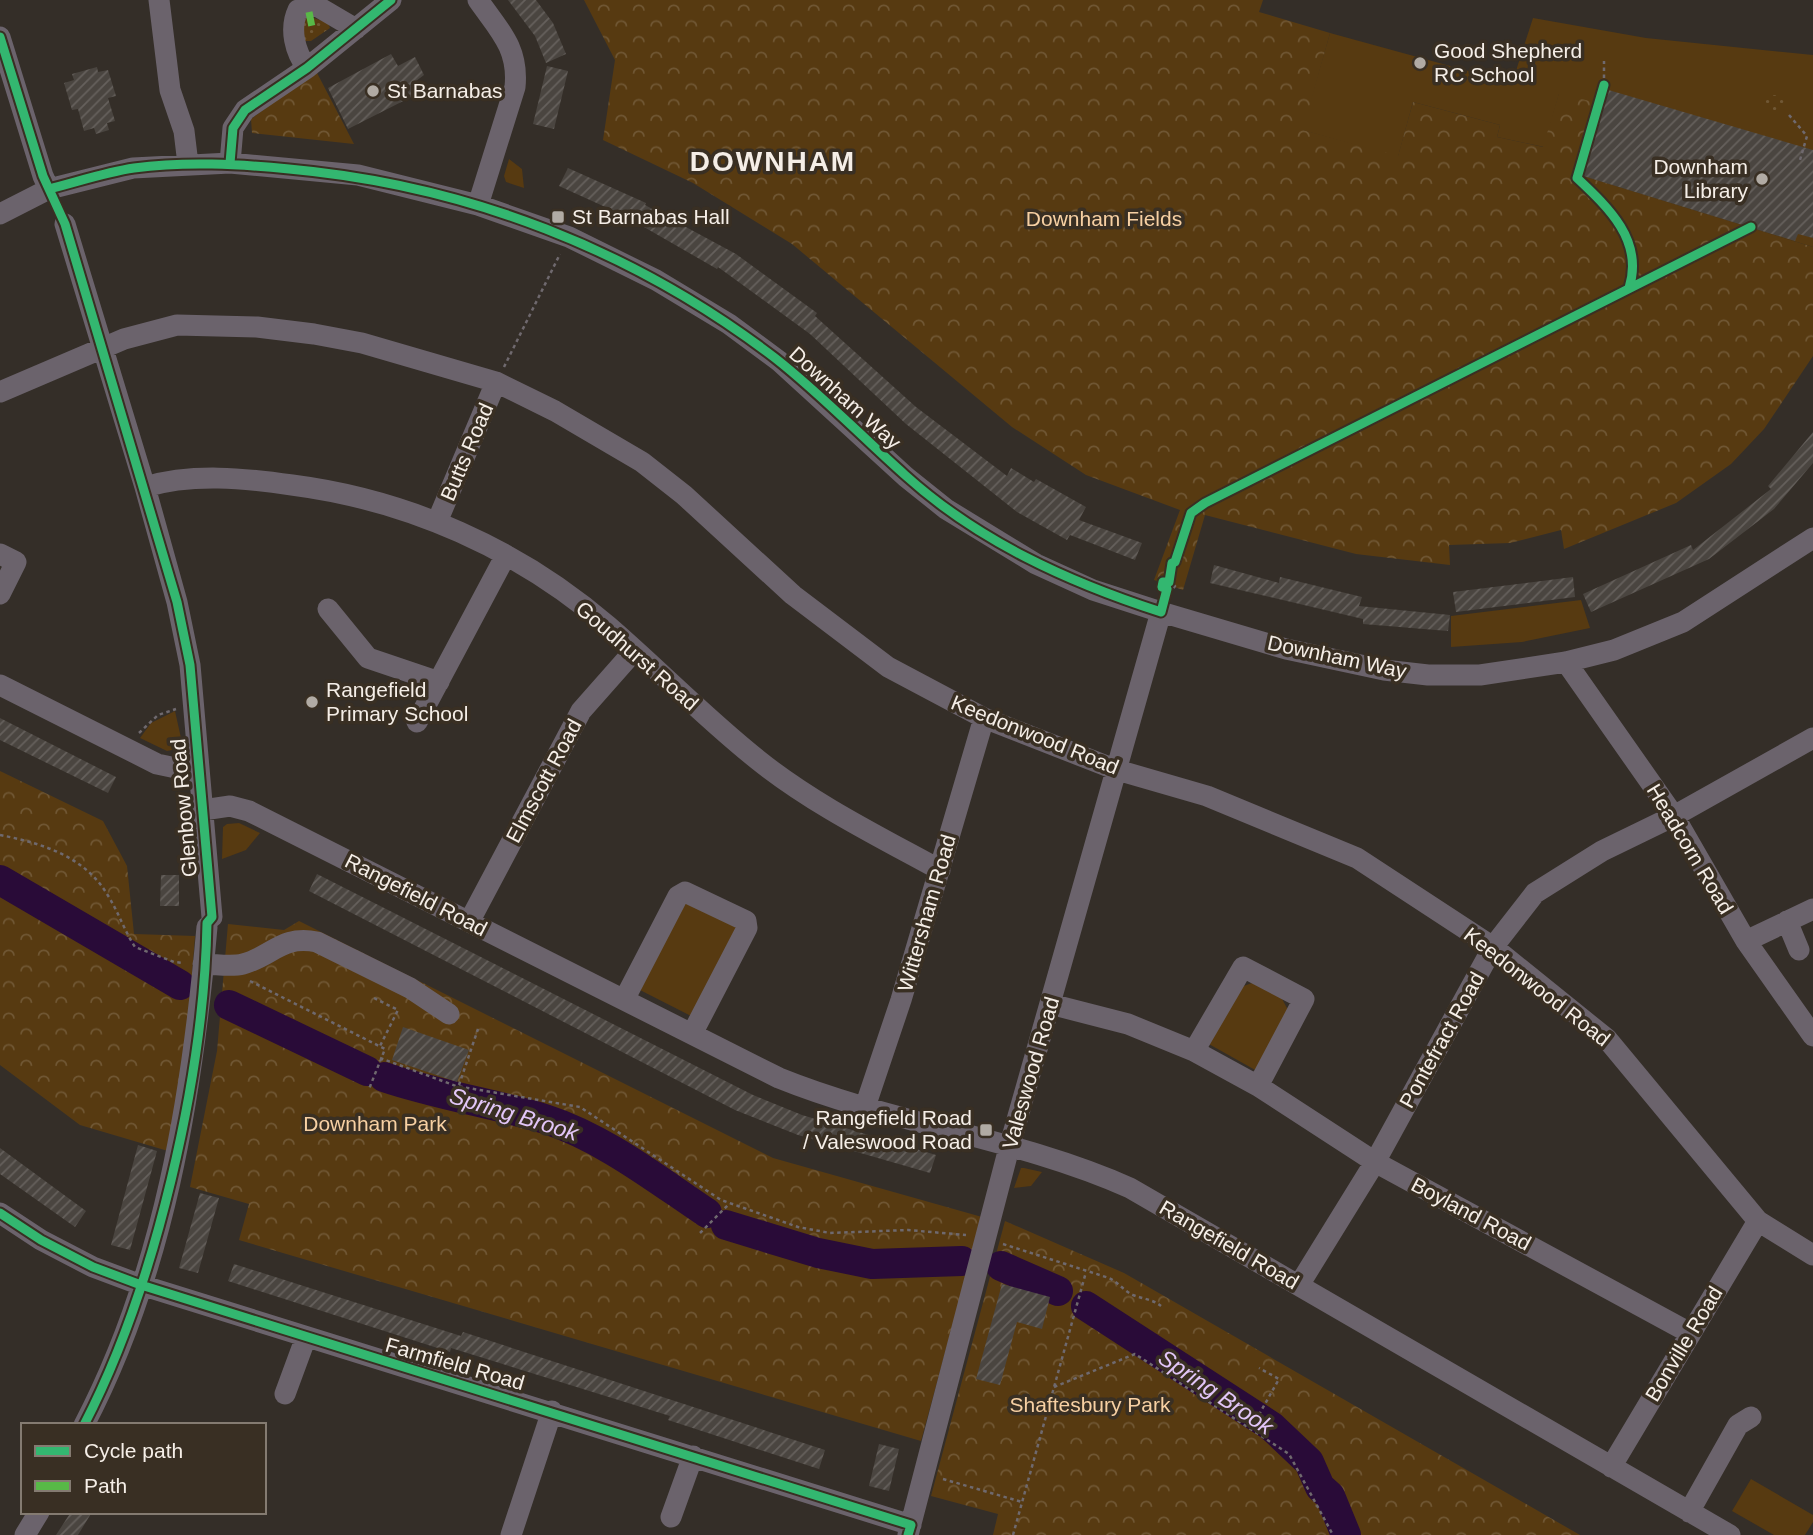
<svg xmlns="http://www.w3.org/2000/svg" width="1813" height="1535" viewBox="0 0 1813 1535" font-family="Arial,sans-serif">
<defs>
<pattern id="park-crowns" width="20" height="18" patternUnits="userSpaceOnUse" patternTransform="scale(1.75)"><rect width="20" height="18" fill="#573a11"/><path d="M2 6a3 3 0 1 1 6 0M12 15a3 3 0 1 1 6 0" fill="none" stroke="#705734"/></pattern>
<pattern id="garden-dots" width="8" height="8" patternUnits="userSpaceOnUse" patternTransform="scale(1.75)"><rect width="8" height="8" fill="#573a11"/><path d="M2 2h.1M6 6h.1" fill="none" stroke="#705734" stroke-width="1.8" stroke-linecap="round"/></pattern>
<pattern id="building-hatch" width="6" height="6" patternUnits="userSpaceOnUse" patternTransform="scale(1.75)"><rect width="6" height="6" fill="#4a4540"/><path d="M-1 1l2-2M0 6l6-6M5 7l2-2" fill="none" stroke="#65605c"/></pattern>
</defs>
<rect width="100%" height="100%" fill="#342e28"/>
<!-- grass -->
<path fill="#573a11" d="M1533,18l113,20 167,17v192l-233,-72 20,-70 -41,-11 -15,53 -47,-10 3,-12 -87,-23 -15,55 -96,-27 28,-97 182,50z
M509,159l13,10 2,19 -18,-6 -2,-6z
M1581,600l9,28 -68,14 -71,5v-31z
M175,711l6,27 -4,11 -10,2 -27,-13 11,-15z
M239,823l21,10 -14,17 -24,9 1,-32 4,-3z
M684,899l57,26 -46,93 -57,-29z
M1252,983l29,14 7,13 -31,61 -50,-28 34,-56z
M1021,1168h3l18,4 -11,14 -17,2z
M1751,1479l62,36v7l-8,13h-31l-42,-24z"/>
<!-- park -->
<path fill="url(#park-crowns)" d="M584,0h679l-4,12 71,21 -27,97 95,26 15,-54 87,23 -3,12 46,10 16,-54 42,11 -21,71 233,72v109l-49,73 -33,35 -55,39 -112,46 -3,-19 -51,13 -61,2 1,20 -94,-11 -151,-39 -22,75 -29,-10 26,-70 -94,-35 -74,-48 -220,-183 -99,-61 -90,-43 12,-80z
M316,71l38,73 -102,-11 -1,-14z
M0,771l103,50 24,45 7,68 61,2 -8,102 -19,113 -88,-26 -80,-60z
M299,921l474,237 209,59 -61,224 -682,-201 10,-36 -59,-17 27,-136 11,-127 56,6z
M1005,1221l119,52 456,262h-587l5,-21 -67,-18z"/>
<!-- garden -->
<path fill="url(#garden-dots)" d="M300,13l28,10 2,5 -19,13h-7z
M1763,94l28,3 -1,8 -8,6 -9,1 -10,-9z"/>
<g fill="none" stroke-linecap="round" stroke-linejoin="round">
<!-- river -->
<path stroke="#290b38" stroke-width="30" d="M0,880l180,105
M229,1005l138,66
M384,1077c53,18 108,26 161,42 59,19 111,60 162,94
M726,1225l92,28 54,11 90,-3
M1001,1266l57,25
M1086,1306l185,120 38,36 11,25 10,9 16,39"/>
</g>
<!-- building -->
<path fill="url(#building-hatch)" d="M508,0h28l17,23 13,31 -20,9 -11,-27z
M391,54l7,12 17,-9 9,18 -12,9 7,9 -71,36 -20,-41z
M547,66l21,5 -14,58 -21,-5z
M97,67l1,5 10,-2 8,26 -8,2 7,23 -8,2 2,7 -13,4 -2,-6 -10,3 -6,-22 -6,1 -8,-27 10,-3 -2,-6z
M1605,89l208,61v88l-15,-4 -3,7 -215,-66z
M568,168l78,35 -1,2 91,49 81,59 -2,3 101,91 91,69 4,-8 23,14 2,-3 50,28 -7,13 63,23 -7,17 -65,-25 -3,5 -50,-28 -111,-88 -96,-90 -92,-67 -1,2 -73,-42 1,-2 -86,-39z
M1813,432v31l-39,46 -65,50 -118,53 -8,-18 108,-49 2,5 78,-61 -3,-3z
M1214,565l65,18 1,-6 82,20 -3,9 91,9 -2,16 -85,-7v-5l-153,-36z
M1573,577l2,20 -119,15 -3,-20z
M0,718l116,59 -8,16 -108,-53z
M317,874l436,221 49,20 134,40 -6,18 -132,-38 -63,-25 -426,-219z
M161,875h18v31h-19z
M403,1027l66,23 -12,32 -65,-22z
M138,1145l19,6 -27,99 -19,-5z
M0,1148l86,63 -11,16 -75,-53z
M200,1193l19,5 -21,75 -19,-5z
M234,1264l227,72 2,-4 362,118 -6,19 -151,-49 2,-4 -219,-68 -1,4 -222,-71z
M1002,1284l48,13 -8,32 -25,-7 -17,63 -24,-6z
M879,1444l20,5 -10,42 -20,-5z
M71,1512h21l-14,23h-22z"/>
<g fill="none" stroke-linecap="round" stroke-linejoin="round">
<!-- path -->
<path stroke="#6f696e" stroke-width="2.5" stroke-dasharray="3.5 3.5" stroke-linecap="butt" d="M1604,85v-24
M1789,115l18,21 -7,24
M504,367l56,-113
M1167,589h6l2,-3 -6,-4 6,-20
M139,733l19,-18 18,-6
M0,835c41,8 84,21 107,59 11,17 17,36 28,53l39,15 10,1
M250,981l135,68 -16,40
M374,998l24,12 -18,36
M380,1058l76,28 124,21 141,93 77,27 32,6 78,-3 58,5
M459,1085l19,-56
M700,1233l29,-29
M1003,1244l106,34c9,4 15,13 24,17 10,4 19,4 28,11
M1054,1387l81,-33 154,100 44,81
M1252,1427l27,-48 -20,-11
M943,1479l79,23
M1013,1535l73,-263"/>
<!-- minor -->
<path stroke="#6b636c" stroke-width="21" d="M159,0l11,90 14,41 4,33
M478,0c21,30 41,48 37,87l-37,118
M0,37l43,139 6,13
M307,68c-12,-16 -18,-39 -9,-58l17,-5 41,24
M230,163l3,-35 12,-18 62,-42 84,-68
M0,214l49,-25 84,-21 97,-5 128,12 120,30 91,32 87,43 73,44 50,37 127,116 40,32 90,55 57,26 68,22 125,37 98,21 44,5h52l86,-13 48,-12 69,-28 130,-84
M65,224l80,263 32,115 13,63 22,252
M0,392l124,-53 53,-14 80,2 57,7 48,9 134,39 59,29 87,51 42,33 109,100 95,72 96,51 133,52 90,26 150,62 136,89 114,92 151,182 55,34
M145,487c47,-14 99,-9 147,-2 116,15 227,64 316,141 51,44 97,92 150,134 55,44 120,76 182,110
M437,522l59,-140
M0,554l16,8 -16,32
M328,609l40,49 71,24
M1566,662l108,154 72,125 67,95
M0,685l157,79 19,4 22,-3
M417,722l89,-167
M203,810l27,-4 19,5 530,267c114,46 239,60 351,110l600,347
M1787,921l12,29
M469,922l112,-211 53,-60
M1746,941l67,-32
M203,964c13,0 28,3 40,0 30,-8 38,-29 74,-22l93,46 39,26
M624,1000l54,-104 7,-4 61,29 1,7 -55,106
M1050,1004l78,20 66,27 64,35 117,76 315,171
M1194,1051l49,-84 61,32 -46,87
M865,1107l36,-107 83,-282
M0,1213l41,27 52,27 48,18 770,240
M1299,1285l76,-123 118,-215 42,-54 67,-42 72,-35 139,-78
M285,1394l21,-57
M84,1425c80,-153 108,-328 123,-498
M1611,1467l147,-246
M1689,1512l49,-87 13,-8
M671,1517l22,-61
M25,1535l14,-23
M511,1535l41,-124
M908,1535l101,-387 152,-536"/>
<!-- quiet -->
<path stroke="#58b947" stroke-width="7" stroke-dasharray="14 7" stroke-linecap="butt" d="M309,12l3,15"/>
<!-- cycleway casing -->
<g stroke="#392f23" stroke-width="13">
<path id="cycleway" d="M0,37l43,139 22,48 112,378 13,63 22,252 -5,6c-3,154 -52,365 -123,502
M1604,85l-27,93c32,30 67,63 52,110
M230,163l3,-35 12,-18 62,-42 84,-68
M49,189c28,-7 57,-17 85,-21 52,-7 104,-4 155,1 178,16 345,81 486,189 46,36 87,79 130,117 73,66 163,107 256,137l6,-23 -5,-2 1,-5h6l3,-19 3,-1 16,-49 14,-10 546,-276
M0,1213l41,27 52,27 48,18 770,240 -3,10"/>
</g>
<!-- cycleway -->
<use href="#cycleway" stroke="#33b770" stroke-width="9"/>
</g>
<!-- markers -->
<g fill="#b1aba4" stroke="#392f23" stroke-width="2.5">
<circle cx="1420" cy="63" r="7"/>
<circle cx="373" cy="91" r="7"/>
<circle cx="1762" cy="179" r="7"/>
<rect x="551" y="210" width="14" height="14" rx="3.5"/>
<circle cx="312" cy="702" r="7"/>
<rect x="979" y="1123" width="14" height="14" rx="3.5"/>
</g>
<g text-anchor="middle" stroke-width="7" stroke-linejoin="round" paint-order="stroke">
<!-- poi labels -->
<g font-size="21" fill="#f5eee7" stroke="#392f23" text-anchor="start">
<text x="1434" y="58">Good Shepherd<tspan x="1434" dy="24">RC School</tspan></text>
<text x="387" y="98">St Barnabas</text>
<text x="1748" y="174" text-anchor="end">Downham<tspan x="1748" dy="24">Library</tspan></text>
<text x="572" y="224">St Barnabas Hall</text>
<text x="326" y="697">Rangefield<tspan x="326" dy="24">Primary School</tspan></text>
<text x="972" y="1125" text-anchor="end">Rangefield Road<tspan x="972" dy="24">/ Valeswood Road</tspan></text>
</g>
<!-- park labels -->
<g font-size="21" fill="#f7d0a3" stroke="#392f23">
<text x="1104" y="226">Downham Fields</text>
<text x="375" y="1131">Downham Park</text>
<text x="1090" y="1412">Shaftesbury Park</text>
</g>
<!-- street labels -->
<g font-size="21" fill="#f5eee7" stroke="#392f23">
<text transform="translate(845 398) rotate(42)" y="7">Downham Way</text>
<text transform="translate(467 452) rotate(-67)" y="7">Butts Road</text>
<text transform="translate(637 656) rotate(41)" y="7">Goudhurst Road</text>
<text transform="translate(1337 657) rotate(12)" y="7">Downham Way</text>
<text transform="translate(1035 735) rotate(22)" y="7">Keedonwood Road</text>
<text transform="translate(544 781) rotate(-62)" y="7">Elmscott Road</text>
<text transform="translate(184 808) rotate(-95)" y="7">Glenbow Road</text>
<text transform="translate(1690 849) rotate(59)" y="7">Headcorn Road</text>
<text transform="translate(416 895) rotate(27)" y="7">Rangefield Road</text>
<text transform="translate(927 913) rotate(-74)" y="7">Wittersham Road</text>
<text transform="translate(1537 987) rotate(38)" y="7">Keedonwood Road</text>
<text transform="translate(1442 1040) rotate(-61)" y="7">Pontefract Road</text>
<text transform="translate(1031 1073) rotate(-74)" y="7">Valeswood Road</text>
<text transform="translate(1471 1214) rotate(28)" y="7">Boyland Road</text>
<text transform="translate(1229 1245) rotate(30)" y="7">Rangefield Road</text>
<text transform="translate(1684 1344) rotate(-59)" y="7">Bonville Road</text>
<text transform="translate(455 1364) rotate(16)" y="7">Farmfield Road</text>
</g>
<!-- water labels -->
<g font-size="23" font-style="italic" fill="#e2c6f8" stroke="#392f23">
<text transform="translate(514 1114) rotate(17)" y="8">Spring Brook</text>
<text transform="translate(1216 1392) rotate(34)" y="8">Spring Brook</text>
</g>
<!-- district labels -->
<g font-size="28" font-weight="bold" letter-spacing="2" fill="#f5eee7" stroke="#392f23">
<text x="773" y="171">DOWNHAM</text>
</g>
</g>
<!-- legend -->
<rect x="21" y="1423" width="245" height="91" fill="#392f23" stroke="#847b71" stroke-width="2"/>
<rect x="35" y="1446" width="35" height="10" fill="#33b770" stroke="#847b71" stroke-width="2"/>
<text x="84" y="1458" font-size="21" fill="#f5eee7">Cycle path</text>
<rect x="35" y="1481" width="35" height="10" fill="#58b947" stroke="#847b71" stroke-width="2"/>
<text x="84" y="1493" font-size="21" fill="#f5eee7">Path</text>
</svg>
